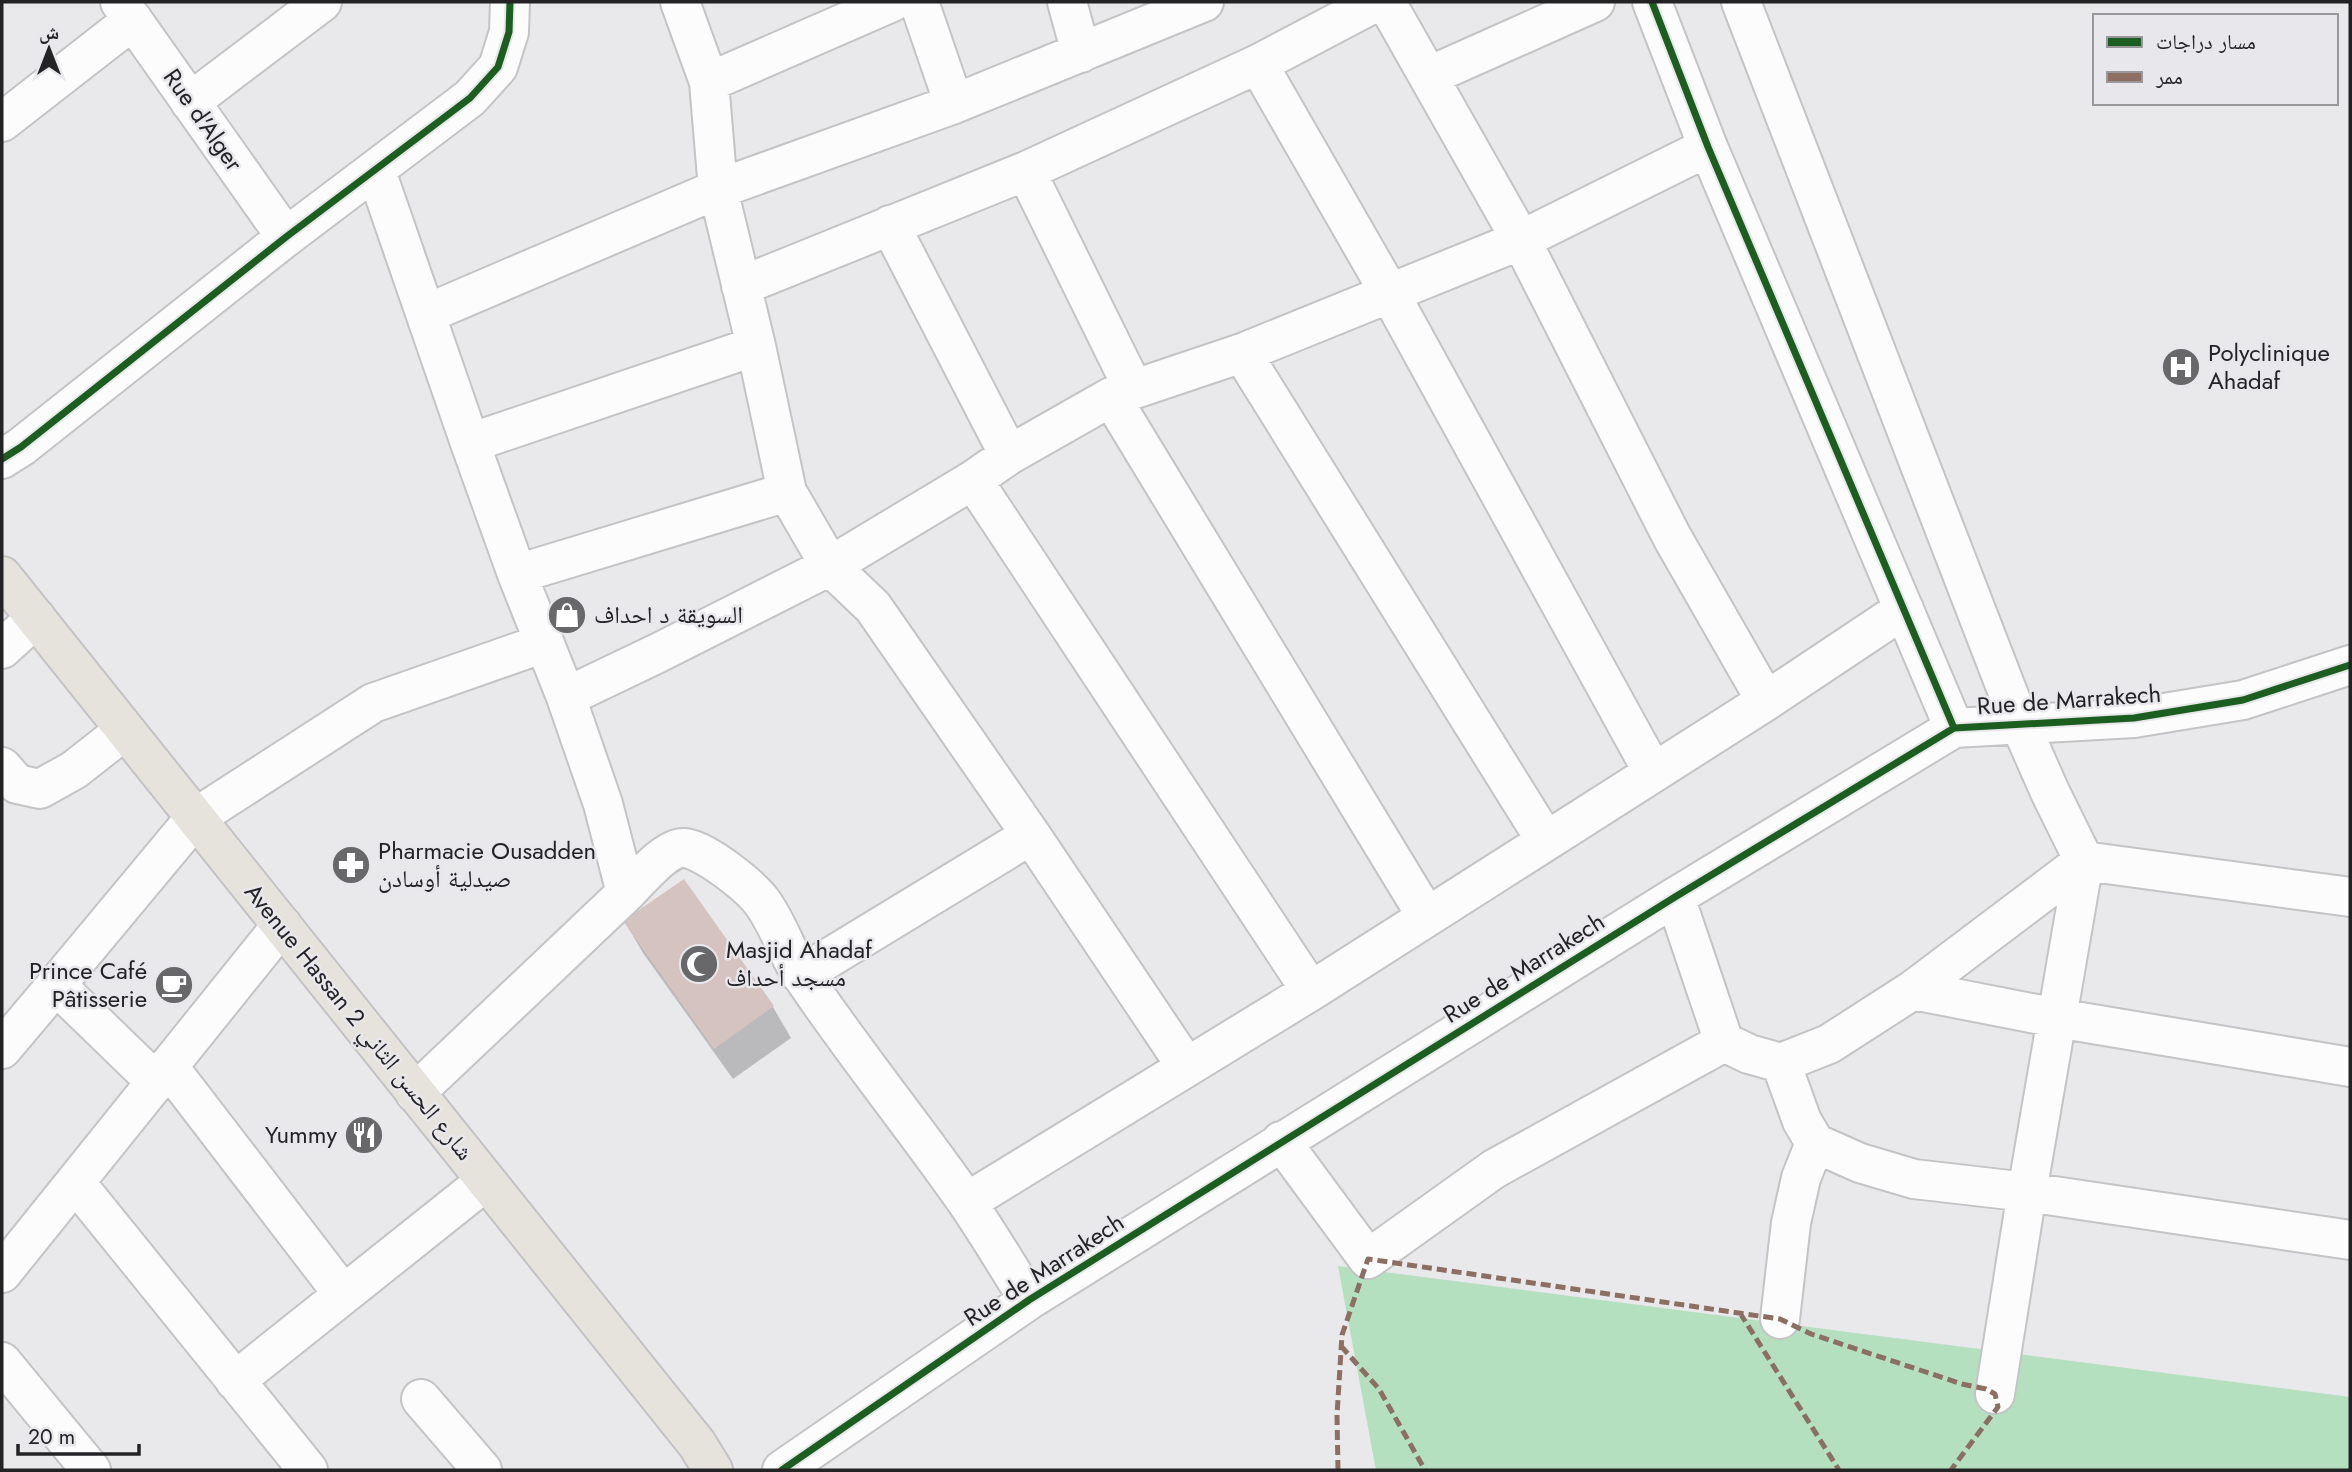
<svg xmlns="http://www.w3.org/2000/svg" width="2352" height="1472" viewBox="0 0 2352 1472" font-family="Jost,'Noto Naskh Arabic',sans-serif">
<rect width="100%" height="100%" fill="#e9e8ea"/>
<!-- green -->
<path fill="#b4e0c0" d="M1338,1266l1012,131v73h-974z"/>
<!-- shadow -->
<path fill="#0003" d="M683,882l90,125 18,31 -58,41 -90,-126 -18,-31z"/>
<!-- building -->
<path fill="#d5c3c0" d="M684,879l90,127 -60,43 -91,-128z"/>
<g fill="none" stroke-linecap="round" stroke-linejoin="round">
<!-- minor casing -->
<g stroke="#c4c3c5" stroke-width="42">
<path id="minor" d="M120,2l166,235
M680,2l29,80 9,107 38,157 31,146 43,74 43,41 158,228 155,231
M919,2l35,102
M1067,2l14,51
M1386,2l135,238 151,297 94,164
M1652,2l56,145 246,581
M1741,2l279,722 30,68 34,69 266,36
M1258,64l131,228 264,480
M1429,76l166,-74
M709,82l183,-80
M190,102l132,-100
M2,122l131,-102
M376,171l94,272 47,131 49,123 37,107 23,89 -211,200
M1026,171l107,217
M890,225l119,230
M741,286l285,-115 232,-107 118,-62
M426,314l292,-125 236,-85 250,-102
M1242,353l304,488
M1111,397l316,520
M470,443l286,-97
M2,459l19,-12 265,-210 184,-139 28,-31 11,-35 1,-30
M973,480l338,511
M517,574l270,-82
M2,649l34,-31
M566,697l92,-44 172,-87 143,-86 36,-25 102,-58 131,-44 279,-113 187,-93
M2,767l15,17 23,5 34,-19 51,-40
M626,893c13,-13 40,-46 58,-45 20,1 66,38 78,54 17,23 25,52 41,75 51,76 110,148 163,224 22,32 42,66 63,99
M1675,897l49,145
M801,975l230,-140
M1913,990l144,28 293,49
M2,1049l54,-64
M1781,1063l21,58 13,22 45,20 54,16 113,13 323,48
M168,1066l175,228
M156,1082l-100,-97 139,-167 178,-115 171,-60
M1281,1141l87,118 126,-90 230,-127 25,12 32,9 48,-19 84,-54 171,-129
M75,1182l233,288
M967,1202l344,-211 455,-290 138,-92
M2,1273l280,-348
M1780,1319l11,-96 10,-45 14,-35
M2,1362l89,108
M235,1381l251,-200
M1995,1394l32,-202 57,-331
M421,1399l61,71
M782,1470l247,-170 646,-403 279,-169 180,-10 109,-18 107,-35"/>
</g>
<!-- major casing -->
<g stroke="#c3c2c4" stroke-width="42">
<path id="major" d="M2,576l695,868 16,26"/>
</g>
<!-- minor -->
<use href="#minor" stroke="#fcfcfc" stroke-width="38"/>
<!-- major -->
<use href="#major" stroke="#e6e3dc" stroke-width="38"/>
<!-- quiet -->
<path stroke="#8d6e63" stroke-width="5" stroke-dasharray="10 5" stroke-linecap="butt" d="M1740,1313l99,157
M1341,1346l38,43 46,81
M1338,1470l-1,-55 5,-80 26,-76 412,60 31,15 151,50 24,5 9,5 3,13 -47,63"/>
<!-- cycleway casing -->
<g stroke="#e8e7eb" stroke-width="11">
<path id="cycleway" d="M1652,2l56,145 246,581
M2,459l19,-12 265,-210 184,-139 28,-31 11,-35 1,-30
M782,1470l247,-170 646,-403 279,-169 180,-10 109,-18 107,-35"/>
</g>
<!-- cycleway -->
<use href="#cycleway" stroke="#1b5e20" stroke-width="7"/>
</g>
<!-- icons -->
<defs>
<g id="hospital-disc" transform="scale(2.0125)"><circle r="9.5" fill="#686769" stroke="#e8e7eb"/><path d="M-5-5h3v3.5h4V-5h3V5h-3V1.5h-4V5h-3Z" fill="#fff"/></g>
<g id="shop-disc" transform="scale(2.0125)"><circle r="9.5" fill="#686769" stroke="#e8e7eb"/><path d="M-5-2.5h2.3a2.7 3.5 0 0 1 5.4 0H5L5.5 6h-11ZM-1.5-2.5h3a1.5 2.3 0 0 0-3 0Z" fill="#fff"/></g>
<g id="pharmacy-disc" transform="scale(2.0125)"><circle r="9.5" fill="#686769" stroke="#e8e7eb"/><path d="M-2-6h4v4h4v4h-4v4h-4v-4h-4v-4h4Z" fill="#fff"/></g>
<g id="mosque-disc" transform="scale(2.0125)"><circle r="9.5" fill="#686769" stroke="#e8e7eb"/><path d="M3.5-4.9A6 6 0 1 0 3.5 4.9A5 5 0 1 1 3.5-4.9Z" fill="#fff"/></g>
<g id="cafe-disc" transform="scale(2.0125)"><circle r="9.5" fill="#686769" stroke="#e8e7eb"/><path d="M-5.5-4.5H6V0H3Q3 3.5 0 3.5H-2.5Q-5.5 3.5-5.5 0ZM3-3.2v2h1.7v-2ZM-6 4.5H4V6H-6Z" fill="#fff"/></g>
<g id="restaurant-disc" transform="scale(2.0125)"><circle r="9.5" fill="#686769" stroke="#e8e7eb"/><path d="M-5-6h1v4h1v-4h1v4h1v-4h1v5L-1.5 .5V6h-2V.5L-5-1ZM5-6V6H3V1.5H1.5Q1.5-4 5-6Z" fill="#fff"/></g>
</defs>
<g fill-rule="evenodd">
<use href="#hospital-disc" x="2181" y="367"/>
<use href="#shop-disc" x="567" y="615"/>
<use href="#pharmacy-disc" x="351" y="865"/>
<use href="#mosque-disc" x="699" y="964"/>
<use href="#cafe-disc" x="174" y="985"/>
<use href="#restaurant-disc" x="364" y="1135"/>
</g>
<g text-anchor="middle" stroke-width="5" stroke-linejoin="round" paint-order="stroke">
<!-- street labels -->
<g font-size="24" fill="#232224" stroke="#e8e7eb">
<text transform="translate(203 120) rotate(55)" y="8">Rue d'Alger</text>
<text transform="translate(2069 700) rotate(-4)" y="8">Rue de Marrakech</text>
<text transform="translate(1524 968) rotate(-32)" y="8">Rue de Marrakech</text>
<text transform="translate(359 1022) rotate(51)" y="8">Avenue Hassan 2 شارع الحسن الثاني</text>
<text transform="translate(1044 1270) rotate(-33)" y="8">Rue de Marrakech</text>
</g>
<!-- poi labels -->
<g font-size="24" fill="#232224" stroke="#e8e7eb" text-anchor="start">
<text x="2208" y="361">Polyclinique<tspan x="2208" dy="28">Ahadaf</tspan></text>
<text x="594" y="623">السويقة د احداف</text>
<text x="378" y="859">Pharmacie Ousadden<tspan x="378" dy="28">صيدلية أوسادن</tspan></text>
<text x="726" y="958">Masjid Ahadaf<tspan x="726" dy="28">مسجد أحداف</tspan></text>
<text x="147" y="979" text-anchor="end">Prince Café<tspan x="147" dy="28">Pâtisserie</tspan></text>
<text x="337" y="1143" text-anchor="end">Yummy</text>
</g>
</g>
<!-- border -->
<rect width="2352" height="1472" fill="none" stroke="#232224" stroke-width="7"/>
<!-- legend -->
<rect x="2093" y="14" width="245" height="91" fill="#e8e7eb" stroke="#99989b" stroke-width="2"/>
<rect x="2107" y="37" width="35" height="10" fill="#1b5e20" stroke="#99989b" stroke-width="2"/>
<text x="2156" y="49" font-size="21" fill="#232224">مسار دراجات</text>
<rect x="2107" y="72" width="35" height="10" fill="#8d6e63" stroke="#99989b" stroke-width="2"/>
<text x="2156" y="84" font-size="21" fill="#232224">ممر</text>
<!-- north arrow -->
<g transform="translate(49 49)" stroke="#e8e7eb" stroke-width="5" paint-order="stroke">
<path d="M0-5L12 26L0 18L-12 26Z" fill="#232224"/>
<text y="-10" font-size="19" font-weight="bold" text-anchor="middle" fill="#232224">ش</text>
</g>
<!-- scale -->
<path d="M18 1444v10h121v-10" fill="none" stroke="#232224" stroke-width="3.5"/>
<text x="28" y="1444" font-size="21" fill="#232224" stroke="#e8e7eb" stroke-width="5" paint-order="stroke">20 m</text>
</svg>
